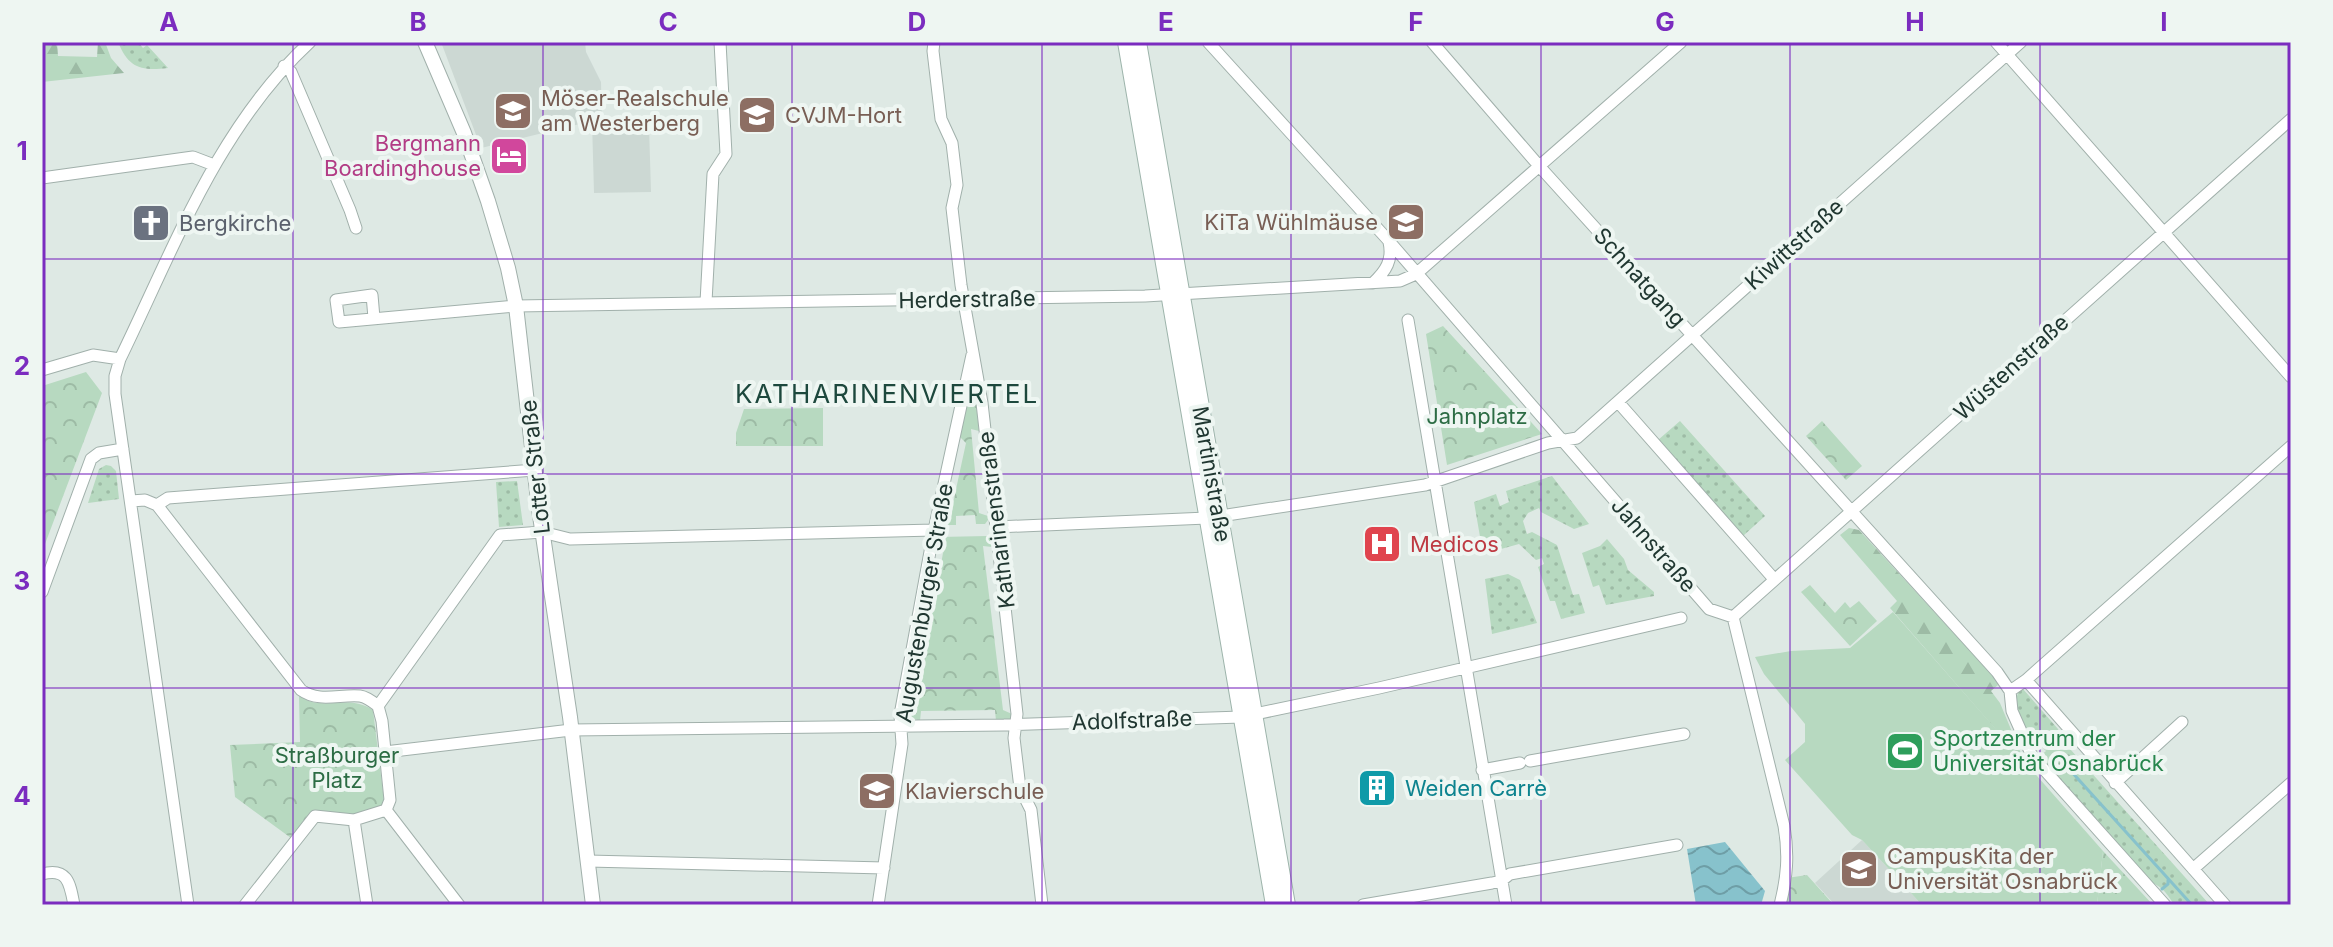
<svg xmlns="http://www.w3.org/2000/svg" width="2333" height="947" viewBox="0 0 2333 947" font-family="Inter,sans-serif">
<defs>
<pattern id="grass-dots" width="8" height="8" patternUnits="userSpaceOnUse" patternTransform="scale(2)"><rect width="8" height="8" fill="#b7d9c0"/><path d="M2 2h.1M6 6h.1" fill="none" stroke="#9dbba5" stroke-width="1.8" stroke-linecap="round"/></pattern>
<pattern id="forest-firs" width="22" height="20" patternUnits="userSpaceOnUse" patternTransform="scale(2)"><rect width="22" height="20" fill="#b7d9c0"/><path d="M5 1l3.5 6h-7zM16 11l3.5 6h-7z" fill="#9dbba5"/></pattern>
<pattern id="park-crowns" width="20" height="18" patternUnits="userSpaceOnUse" patternTransform="scale(2)"><rect width="20" height="18" fill="#b7d9c0"/><path d="M2 6a3 3 0 1 1 6 0M12 15a3 3 0 1 1 6 0" fill="none" stroke="#9dbba5"/></pattern>
<pattern id="water-waves" width="16" height="10" patternUnits="userSpaceOnUse" patternTransform="scale(2)"><rect width="16" height="10" fill="#87c2cc"/><path d="M0 5q4-4 8 0t8 0" fill="none" stroke="#6e9ea6"/></pattern>
</defs>
<rect width="100%" height="100%" fill="#dee9e4"/>
<!-- built -->
<path fill="#ccd8d3" d="M441,42h144l1,10 15,30 1,45 47,-1 2,66 -57,1 -2,-72 -111,27z
M1862,840l60,65h-87l-20,-22z"/>
<!-- grass -->
<path fill="url(#grass-dots)" d="M118,42h20l5,6 4,-3 21,23c-26,3 -39,1 -50,-26z
M1680,421l85,95 -22,20 -85,-96z
M106,465l5,1 5,5 3,28 -31,4 11,-34z
M1552,476l37,48 -15,5 -33,-17 -2,-4 -11,5 -5,8 4,13 5,-2 25,13 16,50 6,-1 6,19 -24,6 -6,-18h-5l-12,-34 6,-3 -2,-6 -6,2 -17,-16 -36,10 -9,-52 22,-8 4,12 9,-4 -3,-11z
M517,481l6,44 -24,2 -3,-45z
M1607,539l17,20 4,11 26,22v4l-48,9 -7,-20 -6,2 -11,-34 18,-7z
M1508,574l12,6 17,43 -45,11 -7,-55z
M2023,689l35,40 4,11 148,165h-36c-5,-9 -12,-19 -22,-22l-113,-126 7,-6 -9,-10 -7,-1 -15,-38 3,-9z"/>
<!-- forest -->
<path fill="url(#forest-firs)" d="M42,42h15l1,14 39,1 1,-15h7l6,16 13,15 -82,9z
M1849,528l10,2 134,146 5,9 -7,6 9,12 25,60 -135,-155 7,-7 -57,-66z"/>
<!-- park -->
<path fill="url(#park-crowns)" d="M1443,326l99,108 -95,31 -21,-131z
M86,372l16,21 -60,159v-166z
M970,403l6,2 3,26 -8,-2 8,84 9,3v4l-3,4h-9l-1,-9 -19,1v9h-9l-5,-4 2,-9 6,5 16,-74 -7,-7 8,-31z
M823,408v38h-87v-13l8,-24z
M1822,421l40,45 -16,14 -40,-44z
M987,536l4,3 1,8 -9,-1 20,164 9,4 -2,5 -14,2 -1,-11 -74,1 -1,10 -13,-5v-12l7,6 29,-157 -6,-5 2,-11z
M1810,585l25,28 10,-11 5,6 9,-7 18,20 -27,25 -49,-54z
M299,696c25,17 48,-3 74,14l11,90 -2,6 -29,8 -38,-2 -8,4 -16,22 -56,-41 -5,-52 70,-3z
M2103,851l50,54h-56z
M1807,875l27,30h-54l7,-27z"/>
<!-- pitch -->
<path fill="#b7d9c0" d="M1893,612l210,239 -6,54h-175l-60,-65 -10,-5 -67,-75 20,-18v-18l-41,-50 -9,-17 36,-6 59,-3z"/>
<!-- water -->
<path fill="url(#water-waves)" d="M1725,842l40,49 -4,14h-65l-9,-56z"/>
<g fill="none" stroke-linecap="round" stroke-linejoin="round">
<!-- stream -->
<path stroke="#87c2cc" stroke-width="3" d="M2060,759l132,146
M2162,889l6,-5v-4"/>
<!-- minor casing -->
<g stroke="#a1b0ab" stroke-width="13">
<path id="minor" d="M934,42l-1,9 8,68 11,24 5,42 -5,23 9,77 21,118 35,311 -3,24 6,50 11,22 11,95
M1208,42l180,198 321,369 24,8 51,209c5,29 3,51 -4,79
M1432,42l108,125 457,505 13,19 2,20 20,45 133,149
M1996,42l295,335
M284,66l7,6 59,138 6,18
M42,178l151,-21 21,8
M1373,283c13,-12 20,-23 16,-41
M706,302l7,-128 13,-20 -6,-112
M374,318l-2,-23 -36,5 3,22 177,-16 629,-10 255,-15 16,-7 265,-232
M1408,320l98,585
M42,370l51,-15 27,4
M1618,402l156,177
M131,501l14,-1 12,5 144,185c18,13 39,4 59,6 7,1 13,6 18,10l4,15 8,79 -4,10 -32,10 -39,-4 -70,89
M157,505l11,-7 367,-28
M997,527l210,-9 218,-33 123,-42 29,-5 444,-396
M42,592l49,-133 8,-6 24,-4
M1733,617l558,-498
M2026,680l199,225
M2010,691l16,-11 265,-234
M378,706l122,-171 42,-3 28,7 364,-9
M385,752l186,-22 433,-5 237,-8 138,-29 302,-70
M1530,761l154,-27
M1482,770l38,-7
M2115,783l67,-61
M386,810l73,95
M354,820l13,85
M588,861l296,7
M2193,869l98,-86
M42,874c26,-7 28,10 32,31
M188,905l-73,-511v-18l5,-17c54,-111 98,-232 190,-317
M878,905l24,-161 -2,-29 34,-185 38,-175
M1363,905l129,-22 9,-2 9,-7 167,-29"/>
</g>
<!-- tertiary casing -->
<g stroke="#a1b0ab" stroke-width="16">
<path id="tertiary" d="M425,42l39,91 24,68 20,67 8,38 23,203 31,208 23,188"/>
</g>
<!-- secondary casing -->
<g stroke="#9db4ab" stroke-width="18">
<path id="secondary" d="M1126,42l148,863
M1138,42l149,863"/>
</g>
<!-- minor -->
<use href="#minor" stroke="#fff" stroke-width="11"/>
<!-- tertiary -->
<use href="#tertiary" stroke="#fff" stroke-width="14"/>
<!-- secondary -->
<use href="#secondary" stroke="#fff" stroke-width="16"/>
</g>
<!-- grid -->
<path fill="none" stroke="#7b2cbf" stroke-width="2" stroke-opacity="0.55" d="M293,42v863M543,42v863M792,42v863M1042,42v863M1291,42v863M1541,42v863M1790,42v863M2040,42v863M42,259h2249M42,474h2249M42,688h2249"/>
<!-- icons -->
<defs>
<g id="school-square" transform="scale(2)"><rect x="-9" y="-9" width="18" height="18" rx="4" fill="#8d6e63" stroke="#eef6f2"/><path d="M0-5L7-2L0 1L-7-2ZM-4 1L0 2.5L4 1V4Q0 6-4 4Z" fill="#fff"/></g>
<g id="hotel-square" transform="scale(2)"><rect x="-9" y="-9" width="18" height="18" rx="4" fill="#d1479c" stroke="#eef6f2"/><path d="M-6-4.5h1.5V1H6V5H4.5V3h-9V5H-6ZM-4 0a1.8 1.8 0 1 1 3.6 0ZM.5 0V-2.5h3Q6-2.5 6 0Z" fill="#fff"/></g>
<g id="church-square" transform="scale(2)"><rect x="-9" y="-9" width="18" height="18" rx="4" fill="#6b7280" stroke="#eef6f2"/><path d="M-1.2-6h2.4v3.5h3.3v2.4h-3.3V6h-2.4V-.1h-3.3v-2.4h3.3Z" fill="#fff"/></g>
<g id="hospital-square" transform="scale(2)"><rect x="-9" y="-9" width="18" height="18" rx="4" fill="#e0444e" stroke="#eef6f2"/><path d="M-5-5h3v3.5h4V-5h3V5h-3V1.5h-4V5h-3Z" fill="#fff"/></g>
<g id="stadium-square" transform="scale(2)"><rect x="-9" y="-9" width="18" height="18" rx="4" fill="#2e9e5b" stroke="#eef6f2"/><path d="M0-5a6.5 5 0 1 0 0 10a6.5 5 0 1 0 0-10ZM-3.5-1.8h7v3.6h-7Z" fill="#fff"/></g>
<g id="building-square" transform="scale(2)"><rect x="-9" y="-9" width="18" height="18" rx="4" fill="#0f9aa8" stroke="#eef6f2"/><path d="M-4-6H4V6H1V3H-1V6H-4ZM-2.5-4.3h1.7v1.8h-1.7ZM.8-4.3h1.7v1.8H.8ZM-2.5-1h1.7V.8h-1.7ZM.8-1h1.7V.8H.8Z" fill="#fff"/></g>
</defs>
<g fill-rule="evenodd">
<use href="#school-square" x="513" y="111"/>
<use href="#school-square" x="757" y="115"/>
<use href="#hotel-square" x="509" y="156"/>
<use href="#school-square" x="1406" y="222"/>
<use href="#church-square" x="151" y="223"/>
<use href="#hospital-square" x="1382" y="544"/>
<use href="#stadium-square" x="1905" y="751"/>
<use href="#building-square" x="1377" y="788"/>
<use href="#school-square" x="877" y="791"/>
<use href="#school-square" x="1859" y="869"/>
</g>
<g text-anchor="middle" stroke-width="8" stroke-linejoin="round" paint-order="stroke">
<!-- education labels -->
<g font-size="22" fill="#785e54" stroke="#eef6f2" text-anchor="start">
<text x="541" y="106">Möser-Realschule<tspan x="541" dy="25">am Westerberg</tspan></text>
<text x="785" y="123">CVJM-Hort</text>
<text x="1378" y="230" text-anchor="end">KiTa Wühlmäuse</text>
<text x="905" y="799">Klavierschule</text>
<text x="1887" y="864">CampusKita der<tspan x="1887" dy="25">Universität Osnabrück</tspan></text>
</g>
<!-- hotel labels -->
<g font-size="22" fill="#b23c85" stroke="#eef6f2" text-anchor="end">
<text x="481" y="151">Bergmann<tspan x="481" dy="25">Boardinghouse</tspan></text>
</g>
<!-- worship labels -->
<g font-size="22" fill="#5b616d" stroke="#eef6f2" text-anchor="start">
<text x="179" y="231">Bergkirche</text>
</g>
<!-- street labels -->
<g font-size="22" fill="#203731" stroke="#eef6f2">
<text transform="translate(1794 244) rotate(-42)" y="8">Kiwittstraße</text>
<text transform="translate(1640 277) rotate(48)" y="8">Schnatgang</text>
<text transform="translate(967 299) rotate(-1)" y="8">Herderstraße</text>
<text transform="translate(2011 367) rotate(-42)" y="8">Wüstenstraße</text>
<text transform="translate(535 467) rotate(-96)" y="8">Lotter Straße</text>
<text transform="translate(1212 474) rotate(80)" y="8">Martinistraße</text>
<text transform="translate(996 520) rotate(-97)" y="8">Katharinenstraße</text>
<text transform="translate(1654 545) rotate(49)" y="8">Jahnstraße</text>
<text transform="translate(924 603) rotate(-80)" y="8">Augustenburger Straße</text>
<text transform="translate(1132 720) rotate(-2)" y="8">Adolfstraße</text>
</g>
<!-- park labels -->
<g font-size="22" fill="#2c6c44" stroke="#eef6f2">
<text x="1477" y="424">Jahnplatz</text>
<text x="337" y="763">Straßburger<tspan x="337" dy="25">Platz</tspan></text>
</g>
<!-- health labels -->
<g font-size="22" fill="#be3a42" stroke="#eef6f2" text-anchor="start">
<text x="1410" y="552">Medicos</text>
</g>
<!-- leisure labels -->
<g font-size="22" fill="#27864d" stroke="#eef6f2" text-anchor="start">
<text x="1933" y="746">Sportzentrum der<tspan x="1933" dy="25">Universität Osnabrück</tspan></text>
</g>
<!-- culture labels -->
<g font-size="22" fill="#0d838f" stroke="#eef6f2" text-anchor="start">
<text x="1405" y="796">Weiden Carrè</text>
</g>
<!-- quarter labels -->
<g font-size="26" letter-spacing="2" fill="#1d483d" stroke="#eef6f2">
<text x="887" y="403">KATHARINENVIERTEL</text>
</g>
</g>
<!-- border -->
<rect width="2333" height="947" fill="none" stroke="#eef6f2" stroke-width="88"/>
<rect x="44" y="44" width="2245" height="859" fill="none" stroke="#7b2cbf" stroke-width="3"/>
<g font-size="26" text-anchor="middle" font-weight="bold" fill="#7b2cbf">
<text x="169" y="31">A</text>
<text x="418" y="31">B</text>
<text x="668" y="31">C</text>
<text x="917" y="31">D</text>
<text x="1166" y="31">E</text>
<text x="1416" y="31">F</text>
<text x="1665" y="31">G</text>
<text x="1915" y="31">H</text>
<text x="2164" y="31">I</text>
<text x="22" y="160">1</text>
<text x="22" y="375">2</text>
<text x="22" y="590">3</text>
<text x="22" y="805">4</text>
</g>
</svg>
